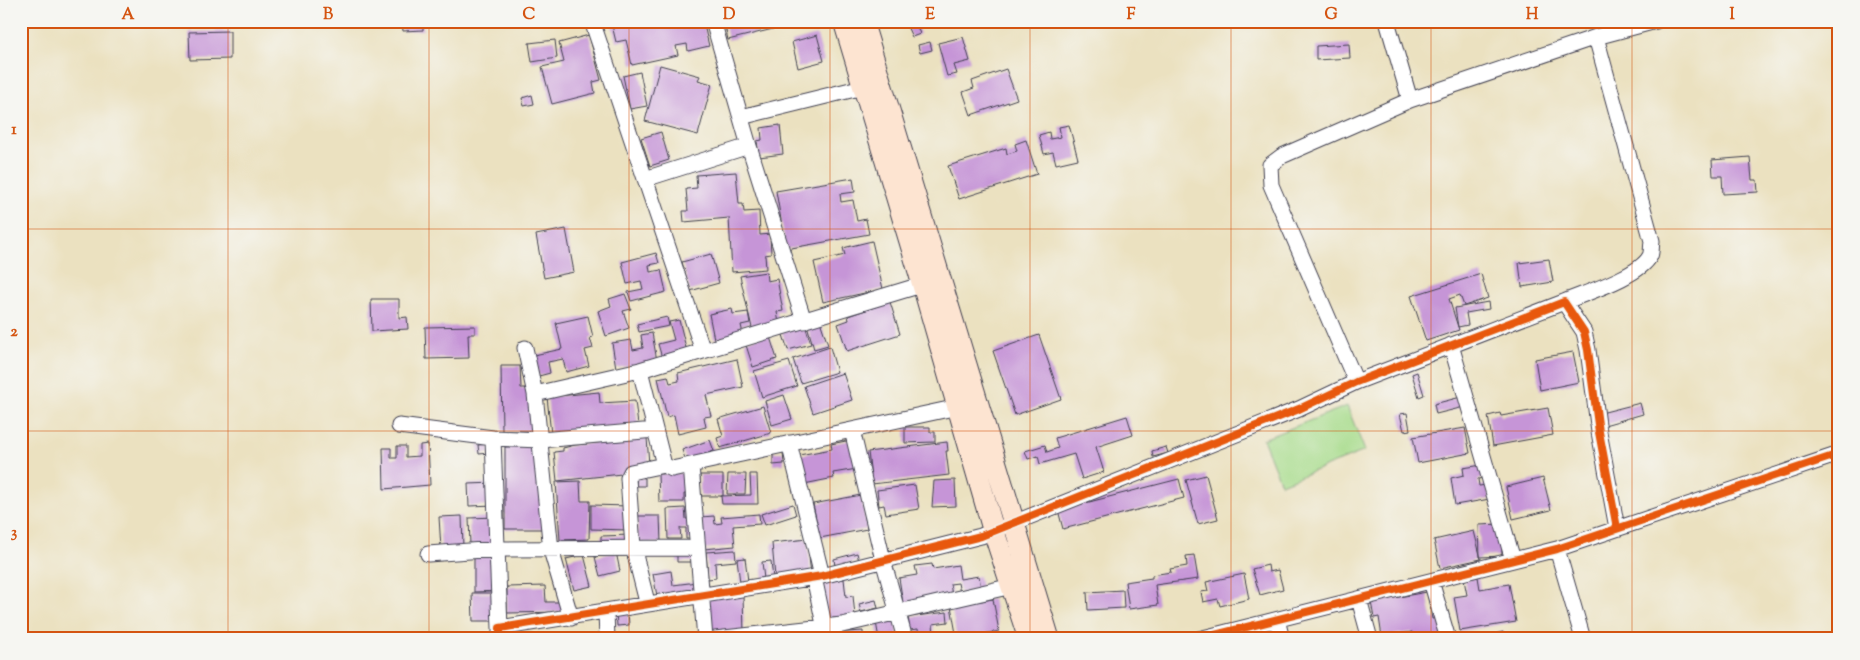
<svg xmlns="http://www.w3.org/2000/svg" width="1860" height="660" viewBox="0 0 1860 660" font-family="'Sorts Mill Goudy',serif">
<rect width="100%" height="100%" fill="#f6f6f2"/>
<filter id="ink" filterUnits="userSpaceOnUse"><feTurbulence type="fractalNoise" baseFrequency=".02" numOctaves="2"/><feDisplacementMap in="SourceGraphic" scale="10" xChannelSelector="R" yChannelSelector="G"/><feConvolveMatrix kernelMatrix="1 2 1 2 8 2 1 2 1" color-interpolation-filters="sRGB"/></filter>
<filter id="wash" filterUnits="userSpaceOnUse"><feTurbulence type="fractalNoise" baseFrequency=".0096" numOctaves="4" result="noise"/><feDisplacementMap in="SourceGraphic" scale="20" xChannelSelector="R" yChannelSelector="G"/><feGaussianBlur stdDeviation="1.12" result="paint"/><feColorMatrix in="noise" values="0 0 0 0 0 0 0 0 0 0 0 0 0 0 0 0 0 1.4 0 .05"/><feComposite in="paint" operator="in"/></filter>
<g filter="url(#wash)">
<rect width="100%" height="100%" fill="#ebe1c0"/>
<!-- green -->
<path fill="#a8dc8c" stroke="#657f64" d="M1347,406l18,45 -84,33 -18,-45z"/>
<g id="blocks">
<!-- building -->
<path fill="#c695d7" d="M402,21h21v9l-20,1z
M611,21h41l1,6 26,-6h24l6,25 -21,5 -1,-7 -11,2 2,9 -46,10 -6,-25 -10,2z
M724,21h47l2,8 -45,11z
M915,21l5,13 -8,3 -7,-15z
M230,31v28l-40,1 -1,-28z
M589,35l12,45 -8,2 2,11 -43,11 -10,-37 22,-5 -5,-19z
M817,35l7,26 -26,7 -6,-26z
M963,37l7,24 -16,4 3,9 -10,2 -9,-33z
M555,40l2,18 -25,4 -3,-19z
M930,42l2,8 -12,3 -2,-8z
M1349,44l1,14 -34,2v-14z
M660,65l40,11 -2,4 14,4 -14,51 -53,-14z
M1006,69l11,30 -46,16 -8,-23 11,-4 -2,-7z
M640,72l7,34 -17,3 -7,-33z
M532,95l2,9 -10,2 -2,-8z
M780,125l3,29 -24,3 -2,-16 5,-1 -1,-12z
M1069,125l9,34 -22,5 -3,-12 -9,2 -5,-19 10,-3 1,7 11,-2 -2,-10z
M661,132l8,28 -19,6 -9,-28z
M1026,140l11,34 -78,25 -11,-33 58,-18 1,6 10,-3 -2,-7z
M1750,157l2,23h5l1,12 -35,2 -1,-18h-9l-1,-16z
M736,172l3,32h4l1,8 15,-1 1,24 10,-1 1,20 -6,1 1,14 -34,3 -3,-54 -45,4 -1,-11h5l-2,-22 11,-1 -1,-13z
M853,178l2,14 -15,2 1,8 12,-2 4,21 9,-2 3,15 -83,15 -10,-58z
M566,229l8,43 -30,6 -8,-43z
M872,241l11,48 -60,13 -9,-40 31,-7 -2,-7z
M656,253l3,10 -10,2 1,7 11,-2 5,22 -35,9 -3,-9 15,-3 -2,-8 -14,3 -5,-22z
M711,254l8,29 -29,8 -8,-29z
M1549,259l4,23 -31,5 -3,-24z
M766,272l1,9 10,-2 6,32 -6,1 2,11 -27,5 -12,-52z
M1481,274l7,24 -24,8 -4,-11 -11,4 10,31 -33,11 -15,-45z
M625,294l6,15 -8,2 6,17 -23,8 -8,-25 13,-5 -2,-7z
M371,299h28v19l8,-1 1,12 -36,2z
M890,302l10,32 -53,17 -9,-27 11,-4 -1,-4z
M1488,302l1,7 -23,4 2,12 -10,2 -3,-19z
M732,309l1,5 15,-2 2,11 -9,2 2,9 -29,5 -5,-25z
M588,316l5,21 -3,1 3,10 -8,2 4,16 -23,6 -3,-13 -15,3 2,11 -11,3 -5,-21 28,-6 -6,-26z
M667,317l2,9 -30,6 -2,-8z
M679,320l8,32 -25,6 -4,-14 16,-4 -5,-18z
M820,321l8,24 -14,4 -7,-24z
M805,325l6,19 -23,6 -6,-18z
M475,326v8h-7l1,24 -43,1 -1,-32z
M652,333l5,28 -41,7 -4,-25 19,-3 2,10 10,-2 -2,-13z
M769,334l8,25 -24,8 -8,-25z
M1039,335l22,64 -46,16 -22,-64z
M830,347l7,25 -36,11 -8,-24z
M1573,352l6,30 -39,8 -5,-31z
M737,359l6,28 -37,8 5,21 -7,1 2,10 -28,7 -4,-19 -7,2 -9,-39 10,-2 2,7 9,-2 -1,-8z
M789,361l8,25 -35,11 -8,-26z
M501,366h19l1,22h14v43h-33z
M1417,372l7,23 -5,2 -7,-23z
M843,373l9,27 -39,13 -9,-27z
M599,392l1,11 35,-2 3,24 -87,9 -4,-37z
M784,395l8,24 -20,6 -7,-24z
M1461,397l3,10 -28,7 -2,-10z
M1640,403l3,11 -42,12 -4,-12z
M763,406l8,27 -51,15 -3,-10 6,-2 -5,-17z
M1548,408l5,27 -60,11 -5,-30 12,-3 1,3z
M1407,413l3,17 -6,1 -4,-17z
M1127,416l6,19 -37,12 8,25 -22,7 -8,-25 -34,10 -2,-8 -10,3 -3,-8 20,-6 2,7 11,-4 -3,-10z
M905,427h25v5h5v10l-30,1z
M1465,428l5,25 -52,10 -5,-26z
M647,438l2,26 -9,8 -83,9 -3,-29 9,-1v-3l12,-3z
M710,440l4,11 -28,10 -4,-11z
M851,440l6,29 -24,4 1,5 -30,6 -5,-29 33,-6 -1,-5z
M947,442l1,9h-2l3,24 -77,9 -4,-32z
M428,444l2,41 -46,4 -1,-41h8v10h6v-12h9v11l14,-1v-11z
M490,444v9l-11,1 -1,-9z
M541,446l3,83h-39v-82z
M1166,447l2,6 -15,4 -1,-6z
M773,452h10l1,12 -11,1z
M1482,465l2,13 -6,1 1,7 8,-1 3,14 -35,6 -4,-27 13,-3 -1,-7z
M691,473v21h-7v8h-25l-1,-28z
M728,474h18l-1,20h-18z
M750,474h7l1,30h-36l-1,-8 30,-1z
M700,475h23v21h-23z
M1206,475l12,44 -20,5 -12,-44z
M637,477l8,1v8h-9z
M1543,478l8,32 -38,9 -7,-32z
M1179,479l5,19 -121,31 -5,-19z
M955,480l1,26 -24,1 2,-26z
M580,481l1,20h9l-1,38 -29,1 -4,-58z
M495,483v22l-26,1 -1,-22z
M915,485l4,24 -33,5 -2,-9 -5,1 -2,-16z
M861,495l6,34 -47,9 -7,-34z
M793,504l3,11 -31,10 -4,-11z
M591,505l38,1 -1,24 -37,-1z
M685,508l1,11 7,-1 1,21h-8v-11h-6l1,11h-13l-1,-30z
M759,514l1,10 -27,2 2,20 -31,3 -3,-32 13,-1 1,8 7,-1 -1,-6z
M462,516l1,32 -22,1 -2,-32z
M637,516h23l1,27h-23z
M497,517l1,27 -28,1 -1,-27z
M1501,524l1,32 -22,1 -1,-32z
M1474,531l7,28 -41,9 -6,-28z
M631,535v11l-30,1v-11z
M807,539l4,35 -36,3 -3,-34z
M735,550l1,11 -21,2 1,15 -8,1 -2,-27z
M616,552l4,19 -20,5 -5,-19z
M857,553l2,8 -24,5 -1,-7z
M677,554h17v8h-17z
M584,555l8,31 -18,4 -8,-31z
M1194,555l4,24 -43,6 3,20 -29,4 -4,-27 27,-4v-3l19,-3 -1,-3 17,-3 -1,-10z
M499,556l1,35 -26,1v-35z
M745,558l3,23 -8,1 -3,-23z
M771,561l2,17 -9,1 -2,-17z
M932,564l1,5 25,-4 2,14 19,-3 2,13 -21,4 -2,-10 -8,1 2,11 -49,8 -4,-25 18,-3 -2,-9z
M1268,565l1,7 9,-2 5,19 -23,6 -8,-26z
M671,571l2,14 24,-3 1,7 -41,7 -4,-22z
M1244,574l5,25 -29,7 -2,-7 -15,3 -2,-10 7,-1 -2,-9z
M1478,577l2,12 29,-5 7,38 -56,9 -6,-34 13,-2 -3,-15z
M844,579l2,18 7,-1 2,20 -29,3 -4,-37z
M545,586l1,16h17l1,10 -57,1v-26z
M1123,590l1,18 -36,2 -1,-18z
M1427,592l5,27 10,-2 4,22h-33l-1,-7 -30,5 -3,-20 -5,1 -3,-16z
M472,593h29l-5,28h-23z
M743,595l1,39 -35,1 -1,-39z
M993,599l6,32 -42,8 -6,-33z
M876,600l2,8 -17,4 -2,-8z
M616,611h12l1,14 -12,1z
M947,612l1,10 -15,2 1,11 -15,2 -1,-8 -8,1 -2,-13z
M895,619l4,20h-20l-3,-17z
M1262,629l2,10h-29l-1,-3z
M863,631v8h-27l-1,-6z
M1503,632l2,7h-27v-1z"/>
</g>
</g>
<g filter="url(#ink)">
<use href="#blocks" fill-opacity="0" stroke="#403f4f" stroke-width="1"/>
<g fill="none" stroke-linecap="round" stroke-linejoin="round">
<!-- street casing -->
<g stroke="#403f4f" stroke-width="17">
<path id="street" d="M592,21l111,330
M713,21l36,125
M1387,21l23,79
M741,117l122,-30
M645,179l104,-33 55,175
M1564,302c21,-9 76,-26 86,-46 2,-4 1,-10 2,-15l-56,-204
M1451,345l62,215
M525,348l10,46
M640,370l24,95 8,4 286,-62
M1356,382l-85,-197 -1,-20 12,-9 128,-56 186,-63 60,-16
M399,426l94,12 48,2 114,-10
M852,430l31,130 22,79
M493,438l7,190
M789,443l33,133
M691,465l14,174
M1557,549l26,90
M428,554l69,-5 200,-1
M814,577l13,62
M1431,581l17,58
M1359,599l11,40
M647,602l-14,-55 -5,-69 3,-6 33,-7
M606,611l1,28
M571,618l-20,-68 -16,-156 105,-24 291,-88
M1277,620l5,19
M500,639v-11l322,-52 159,-40 318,-127 57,-27 208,-80 20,30 4,18 11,82 18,96
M715,639l127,-14 170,-39
M1199,639l358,-90 282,-95"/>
</g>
<!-- secondary casing -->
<g stroke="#403f4f" stroke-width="23">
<path id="secondary" d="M844,21l79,264 70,244 36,110
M862,21l187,618"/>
</g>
<!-- street -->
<use href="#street" stroke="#fff" stroke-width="15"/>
<!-- secondary -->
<use href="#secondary" stroke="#fde4d1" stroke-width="21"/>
<!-- cycleway casing -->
<g stroke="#f6f6f2" stroke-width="11">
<path id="cycleway" d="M500,639v-11l322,-52 159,-40 318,-127 57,-27 208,-80 20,30 4,18 11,82 18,96
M1199,639l358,-90 282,-95"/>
</g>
<!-- cycleway -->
<use href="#cycleway" stroke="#e8590c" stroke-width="8"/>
</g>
</g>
<!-- grid -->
<path fill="none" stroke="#d45411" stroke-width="1" stroke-opacity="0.55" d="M228,21v618M429,21v618M629,21v618M830,21v618M1030,21v618M1231,21v618M1431,21v618M1632,21v618M21,229h1818M21,431h1818"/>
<!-- margin -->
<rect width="1860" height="660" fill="none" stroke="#f6f6f2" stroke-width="55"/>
<rect x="28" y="28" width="1804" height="604" fill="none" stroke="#d45411" stroke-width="2"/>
<g font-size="16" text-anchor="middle" font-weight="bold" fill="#d45411">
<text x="128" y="19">A</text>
<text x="328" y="19">B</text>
<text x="529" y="19">C</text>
<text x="729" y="19">D</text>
<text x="930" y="19">E</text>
<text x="1131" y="19">F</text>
<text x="1331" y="19">G</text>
<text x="1532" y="19">H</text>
<text x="1732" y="19">I</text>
<text x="14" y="134">1</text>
<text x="14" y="336">2</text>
<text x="14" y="537">3</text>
</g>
</svg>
